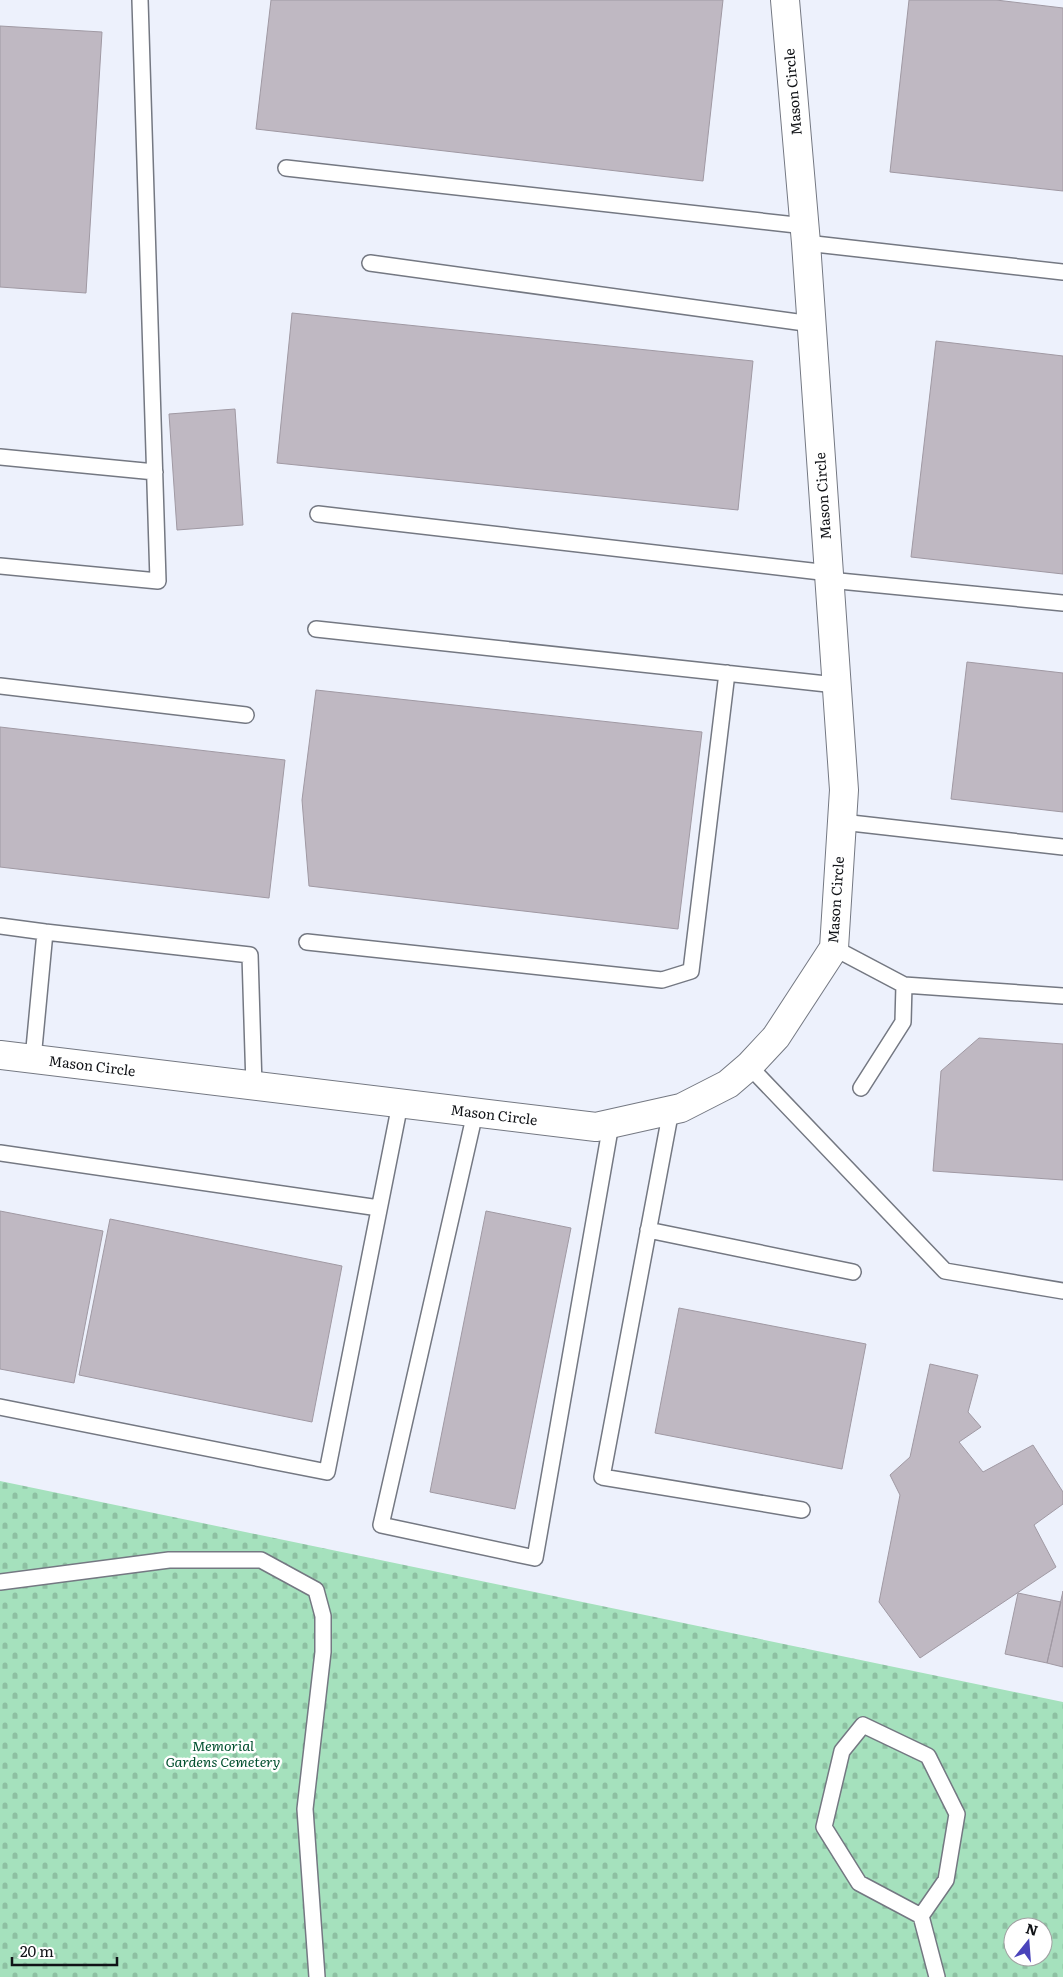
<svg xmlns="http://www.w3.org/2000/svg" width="1063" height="1977" viewBox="0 0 1063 1977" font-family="Literata,serif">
<defs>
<pattern id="cemetery-stones" width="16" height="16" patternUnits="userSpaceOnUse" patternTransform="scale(1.25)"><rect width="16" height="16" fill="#a5e1bd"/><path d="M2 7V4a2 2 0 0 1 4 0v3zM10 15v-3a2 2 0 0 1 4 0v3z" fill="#8dc0a2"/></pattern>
</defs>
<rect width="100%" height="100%" fill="#edf1fc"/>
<!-- cemetery -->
<path fill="url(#cemetery-stones)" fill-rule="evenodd" d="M0,1481l1063,221v275h-1063zM1013,1927h30v30h-30z"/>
<!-- building -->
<path fill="#bfb8c2" stroke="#a099a3" d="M271,0h452l-20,181 -447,-52z
M909,0h87l67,8v183l-173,-19z
M0,26l102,6 -16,261 -86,-6z
M292,313l461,48 -15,149 -461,-47z
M936,341l127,15v218l-152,-17z
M235,409l8,116 -66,5 -8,-116z
M967,662l96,11v139l-112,-13z
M316,690l386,42 -24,197 -369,-43 -7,-86z
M0,727l285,33 -16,138 -269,-31z
M979,1038l84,6v136l-130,-9 8,-100z
M0,1211l103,20 -29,152 -74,-14z
M486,1211l85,17 -56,281 -85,-17z
M110,1219l232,47 -30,156 -233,-47z
M679,1308l187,36 -24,125 -187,-36z
M930,1364l48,11 -10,37 13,15 -22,15 24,30 50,-27 30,47v12l-29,21 22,42 -136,91 -41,-56 21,-107 -10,-20 20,-18z
M1063,1591v76l-16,-4z
M1018,1593l43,9 -14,61 -42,-9z"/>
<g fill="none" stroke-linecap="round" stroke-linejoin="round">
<!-- lane casing -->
<g stroke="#747882" stroke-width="18">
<path id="lane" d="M286,168l519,58
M806,243l257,29
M370,263l442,61
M0,457l155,15
M318,514l511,59
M0,566l158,15 -18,-581
M829,580l234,23
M316,629l520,56
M0,686l246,29
M842,822l221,25
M0,926l45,6 -12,127
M45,932l205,23 4,131
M307,942l355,38 29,-9 36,-298
M834,948l70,37 159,11
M749,1066l196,205 118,20
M861,1088l42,-66 1,-37
M671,1110l-69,367 200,33
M475,1113l-94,412 154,33 76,-434
M0,1153l379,55
M648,1230l205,42
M0,1407l327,65 73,-368
M0,1582l169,-22h92l55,30 7,26v36l-18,157 12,168
M921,1916l25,-36 11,-66 -29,-58 -65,-31 -21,26 -18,76 35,56 62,33 16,61"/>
</g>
<!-- street casing -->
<g stroke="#747882" stroke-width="30">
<path id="street" d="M0,1055l596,72 85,-19 47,-24 21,-18 27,-29 58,-89 10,-158 -38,-547 -21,-243"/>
</g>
<!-- lane -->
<use href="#lane" stroke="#fff" stroke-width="15"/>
<!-- street -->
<use href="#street" stroke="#fff" stroke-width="28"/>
</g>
<g text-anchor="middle" stroke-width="5" stroke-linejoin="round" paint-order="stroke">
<!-- street labels -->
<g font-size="14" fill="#111317" stroke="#fff">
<text transform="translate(793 92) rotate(-95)" y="5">Mason Circle</text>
<text transform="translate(823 496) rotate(-94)" y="5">Mason Circle</text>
<text transform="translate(836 900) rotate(-86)" y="5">Mason Circle</text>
<text transform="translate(92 1066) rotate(7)" y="5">Mason Circle</text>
<text transform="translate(494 1115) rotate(7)" y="5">Mason Circle</text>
</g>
<!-- park labels -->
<g font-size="14" font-style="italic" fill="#004f2e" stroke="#fff">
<text x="223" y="1751">Memorial<tspan x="223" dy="16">Gardens Cemetery</tspan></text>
</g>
</g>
<!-- north arrow -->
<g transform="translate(1028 1942) rotate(17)"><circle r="24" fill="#ffffff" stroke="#a0a1a2"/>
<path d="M0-4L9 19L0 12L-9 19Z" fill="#4a44bb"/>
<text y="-8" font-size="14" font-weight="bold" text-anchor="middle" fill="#111317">N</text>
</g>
<!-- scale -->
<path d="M12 1957v8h105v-8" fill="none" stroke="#111317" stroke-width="2.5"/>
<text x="20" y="1957" font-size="15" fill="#111317" stroke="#ffffff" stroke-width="4" paint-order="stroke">20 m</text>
</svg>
